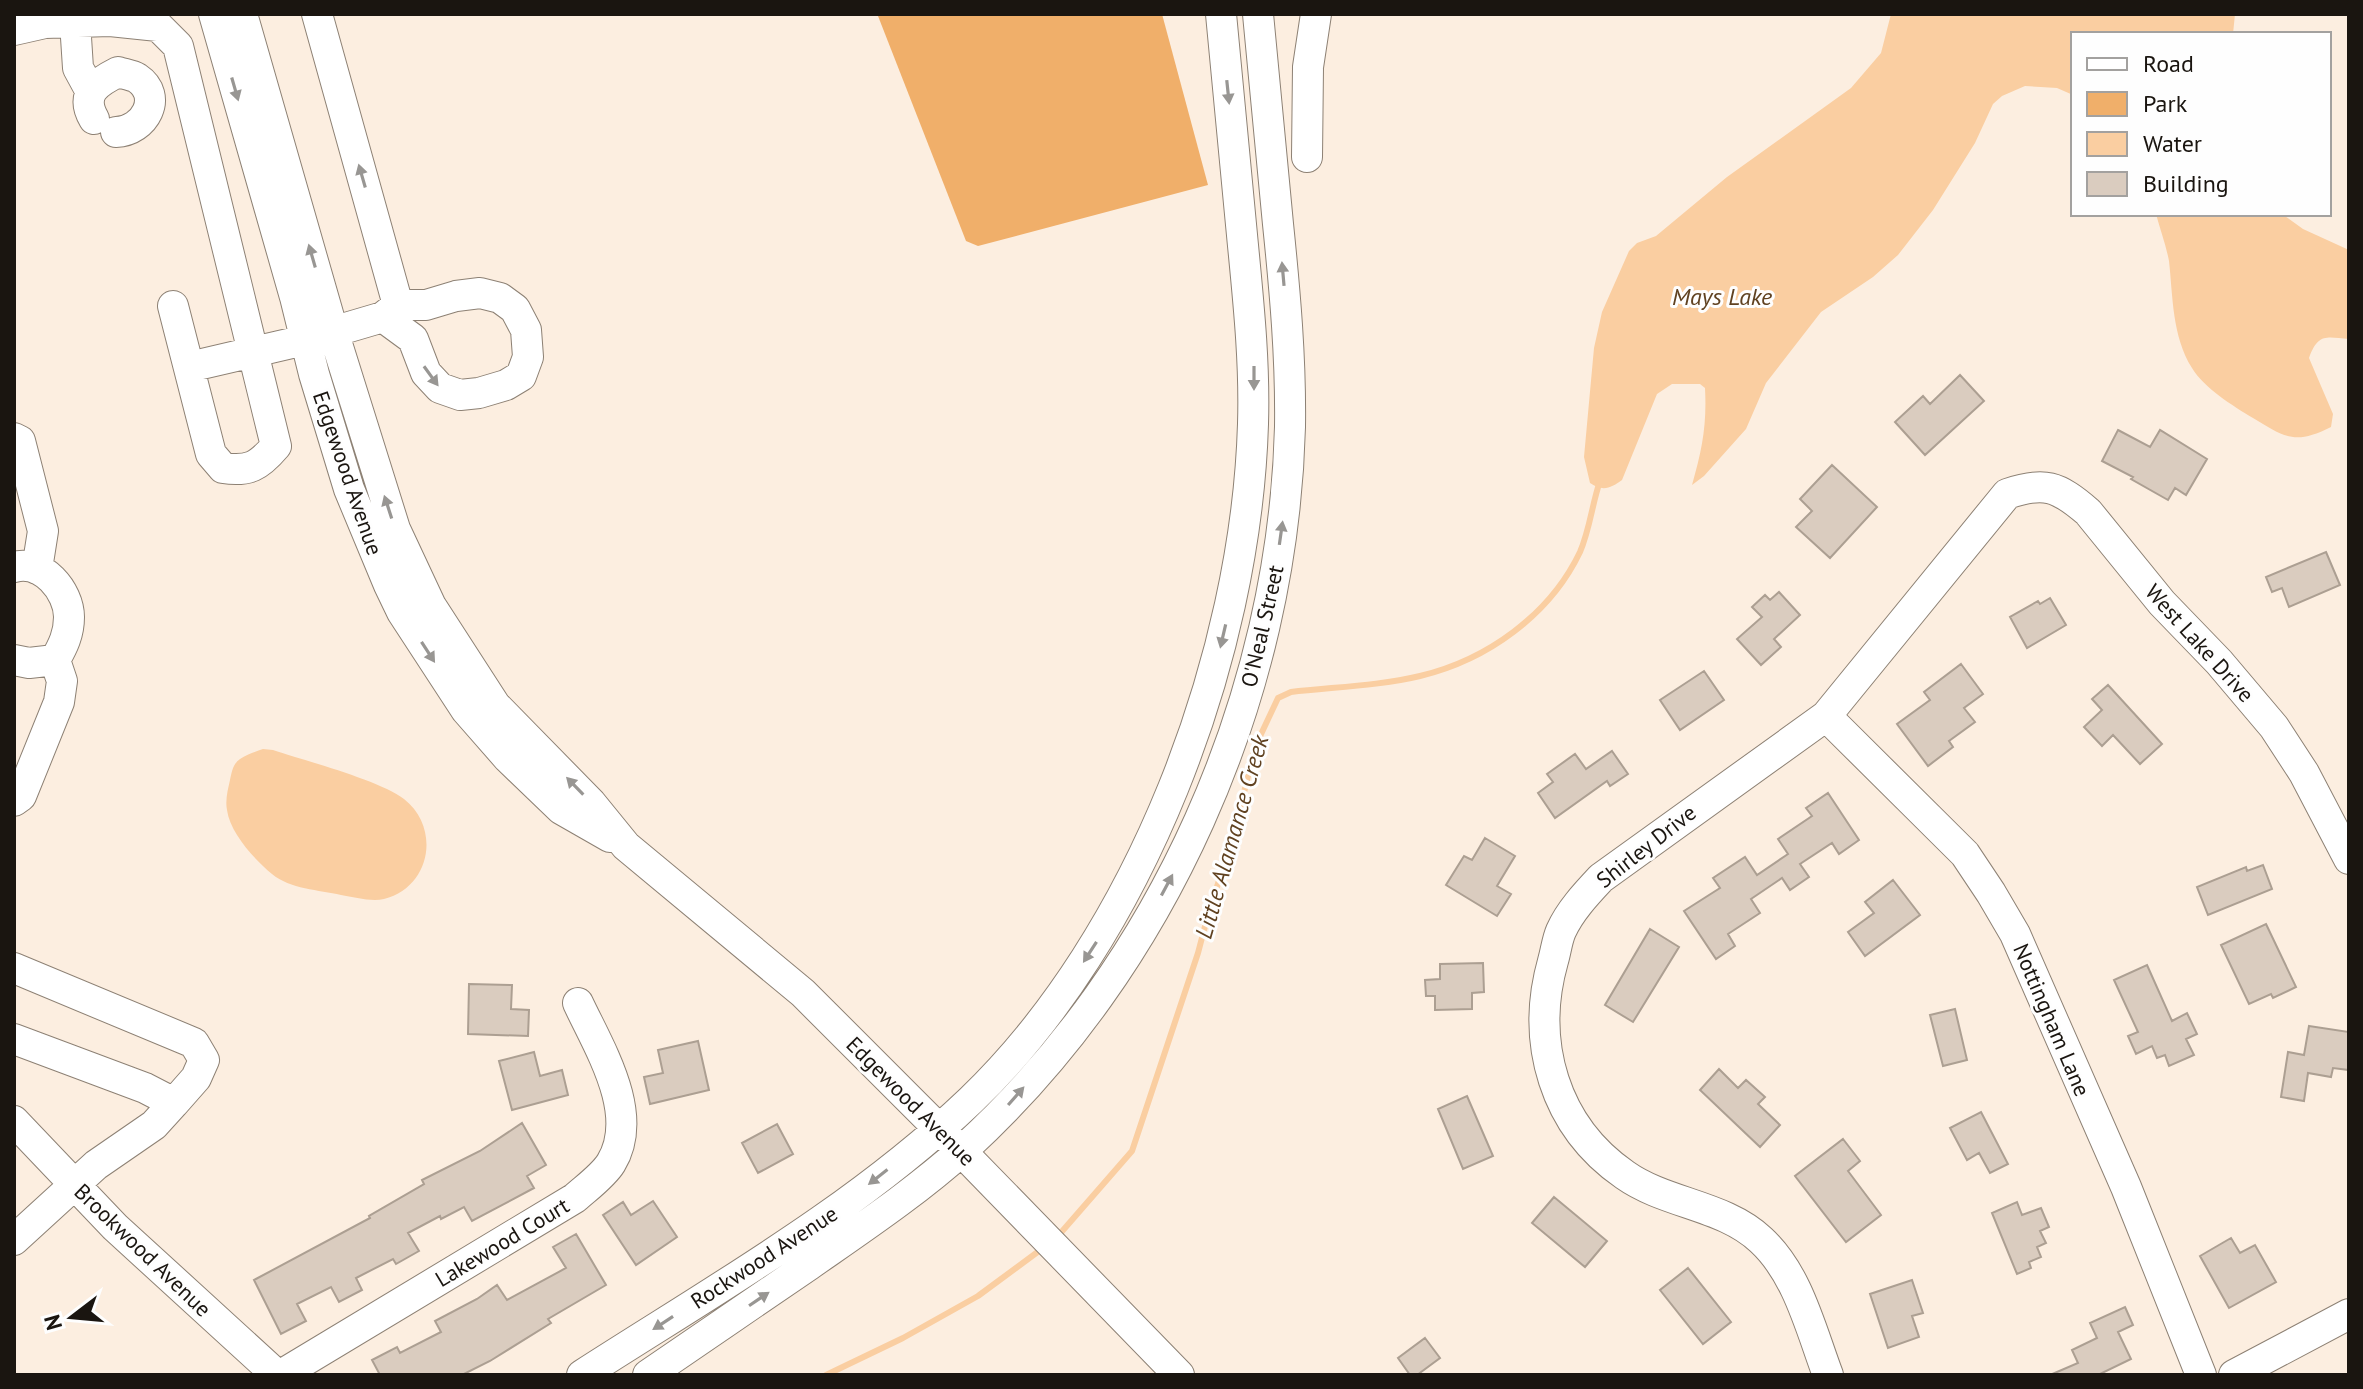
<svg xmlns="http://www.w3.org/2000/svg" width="2363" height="1389" viewBox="0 0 2363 1389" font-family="'PT Sans',sans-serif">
<rect width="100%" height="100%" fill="#fceee0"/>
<!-- green -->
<path fill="#f0af6a" d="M886,14h276l46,171 -230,61 -12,-5 -88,-225z"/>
<!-- water -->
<path fill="#facea1" d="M1891,14h344l-2,20h-160v61l-16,-7 -32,-2 -23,10 -9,8 -18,39 -42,67 -35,45 -25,22 -52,35 -55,71 -20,46 -42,47 -12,9c10,-35 15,-60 13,-97l-5,-4h-28l-15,10 -35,86c-11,8 -19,12 -32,3l-6,-26 10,-109 8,-36 27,-61 8,-8 19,-7 71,-59 124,-89 30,-35z
M2156,214h126l21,15 46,21v89c-23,-2 -31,-6 -40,19l24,56 -2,13c-36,18 -45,11 -78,-9 -20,-12 -49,-30 -61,-50 -20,-32 -19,-71 -23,-107 -3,-16 -9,-32 -13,-47z
M263,749l10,1c33,11 106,30 131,49 37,29 27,88 -20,100 -13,3 -30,-2 -43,-4 -22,-5 -51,-6 -69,-21 -17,-14 -42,-41 -45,-64 -2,-10 1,-21 3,-30 2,-9 3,-16 10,-21 7,-5 15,-7 23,-10z"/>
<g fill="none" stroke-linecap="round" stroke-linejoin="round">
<!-- stream -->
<path stroke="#facea1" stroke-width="6" d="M1058,1236l74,-85 66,-198 11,-42 24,-73 22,-91 23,-49 13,-6c42,-5 87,-6 129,-16 67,-16 130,-61 160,-124 10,-23 12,-48 20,-71
M826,1375l77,-37 75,-42 65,-48"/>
</g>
<!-- building -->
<path fill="#daccbf" stroke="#ac9f92" stroke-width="2" d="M1960,375l24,26 -59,54 -30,-33 28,-26 7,8z
M2118,430l32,17 10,-17 47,29 -21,36 -11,-7 -7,12 -37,-21 2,-2 -31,-16z
M1832,465l45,42 -47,51 -34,-31 16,-16 -12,-12z
M2326,552l14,33 -51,22 -7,-19 -10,4 -6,-15z
M1779,592l21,23 -26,24 7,8 -20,18 -24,-26 25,-22 -10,-10 13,-12 5,5z
M2050,598l16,27 -39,23 -17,-31 28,-16 2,3z
M1961,664l22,30 -19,14 11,14 -26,19 4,6 -25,19 -31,-42 33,-24 -6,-8z
M1704,671l20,29 -44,30 -20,-30z
M2108,685l54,59 -22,20 -27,-29 -11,11 -18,-19 18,-17 -10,-11z
M1612,751l16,23 -18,12 -3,-5 -52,37 -17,-25 15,-11 -6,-8 28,-20 11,15z
M1828,793l31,47 -20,14 -7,-11 -32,21 9,13 -19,13 -8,-12 -31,21 9,14 -32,21 7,12 -19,13 -32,-48 36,-23 -7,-10 32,-21 12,18 31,-21 -10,-15 34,-23 -6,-8z
M1485,838l30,18 -18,30 14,8 -14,22 -51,-31 18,-29 8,4z
M2263,865l9,24 -64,26 -11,-28 49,-20 1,4z
M1893,880l27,35 -55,41 -17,-24 26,-19 -9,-11z
M2266,924l30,63 -23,11 -2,-4 -22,10 -28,-59z
M1650,929l29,18 -46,75 -28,-17z
M1483,963l1,29 -12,1v16l-37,1v-14h-9l-1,-16 15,-1v-15z
M2147,965l25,56 15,-8 10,21 -11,5 8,16 -25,11 -4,-11 -8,3 -5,-12 -16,8 -8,-18 10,-4 -24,-52z
M469,984l43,1 -1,24 18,1 -1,26 -60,-2z
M1955,1009l12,51 -24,6 -13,-51z
M2309,1026l40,6v38l-16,-2 -2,9 -23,-4 -4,28 -23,-4 7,-45 16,3z
M698,1041l11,49 -59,14 -6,-27 19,-4 -5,-23z
M534,1052l6,24 22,-6 6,25 -56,15 -13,-49z
M1719,1069l19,19 8,-8 19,17 -7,7 22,21 -20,22 -60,-57z
M1467,1096l26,60 -30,13 -25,-60z
M1981,1112l27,52 -18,9 -11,-20 -12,7 -17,-32z
M522,1123l24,42 -19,11 7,12 -62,33 -8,-14 -23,12 -1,-3 -32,17 11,18 -23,13 -3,-5 -37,19 6,12 -23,12 -8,-15 -34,17 9,17 -25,13 -27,-54 116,-62 -1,-2 55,-32 -2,-4 58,-29z
M777,1124l16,30 -35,19 -16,-30z
M1843,1139l17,22 -12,10 33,44 -35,27 -51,-66z
M1554,1197l53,44 -22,26 -53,-44z
M653,1201l24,36 -41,28 -33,-50 20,-13 8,13z
M2017,1202l5,13 19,-7 8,19 -9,4 6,12 -9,4 4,10 -12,5 2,6 -14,6 -25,-61z
M576,1234l30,51 -58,34 3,4 -61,38 -28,14h-82l-8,-15 25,-13 3,6 41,-21 -6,-11 42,-22 20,-14 10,15 59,-32 -13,-21z
M2231,1238l9,15 15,-8 21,37 -47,26 -29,-52z
M1688,1268l43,54 -28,22 -43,-54z
M1912,1280l11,33 -11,3 7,21 -31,11 -18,-54z
M2125,1307l8,18 -15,7 13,27 -33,16h-48l28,-12 -6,-13 25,-12 -7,-15z
M1425,1338l15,20 -23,17h-7l-12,-17z"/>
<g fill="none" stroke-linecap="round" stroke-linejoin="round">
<!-- minor casing -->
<g stroke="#8d8174" stroke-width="32">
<path id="minor" d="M214,14l81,283 19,77 35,115 40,96 13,27 64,98 42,48 53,51 49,28
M242,14l91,317 62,198 36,77 64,99 96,98 35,43 177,147 158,158 218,224
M317,14l81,291
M75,22l3,46 13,24
M14,30l31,-7 65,-2 48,5 20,20 98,400c-17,20 -27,26 -53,22l-12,-14 -38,-148
M94,119c-15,-26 4,-37 24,-47 6,2 14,3 19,6 27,18 8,53 -21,54
M1307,157l1,-90 8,-53
M189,367l116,-27 78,-23 15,-12h28l30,-9 24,-3 20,5 15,11 11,21 2,27 -7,19 -15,9 -27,8 -19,2 -20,-7 -14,-15 -13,-34 -30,-22
M14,438l6,3 23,90 -6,38
M14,567c28,-8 55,24 55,50 0,17 -6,29 -14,43l-26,3 -15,-3
M1826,716l139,138 26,39 24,41 111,253 75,188
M14,801l7,-5 38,-94 3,-21 -7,-21
M14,968l180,75 10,17 -8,18 -22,25 -29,-15 -131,-49
M14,1121l101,106 162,148
M14,1240l82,-75 58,-40 20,-22
M281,1375l294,-177c11,-10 28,-22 36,-35 30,-49 -12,-115 -33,-160
M582,1375c132,-85 275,-166 389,-275 170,-163 275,-443 282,-676 2,-63 -5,-126 -11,-189 -7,-74 -14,-147 -21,-221
M648,1375c54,-37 107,-73 161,-110 53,-37 107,-73 156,-117 199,-182 318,-452 325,-721 1,-68 -5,-135 -12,-203 -6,-70 -13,-140 -20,-210
M1828,1375c-17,-45 -30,-101 -67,-135 -37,-35 -95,-36 -136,-65 -71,-49 -95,-133 -72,-214 3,-10 4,-21 8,-30 9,-20 25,-37 40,-53l225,-162 181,-222c37,-13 51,-8 81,18l74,91 57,59 55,65 30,46 45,86
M2234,1375l115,-61"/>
</g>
<!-- minor -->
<use href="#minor" stroke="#fff" stroke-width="30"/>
</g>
<!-- one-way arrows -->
<defs><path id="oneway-solid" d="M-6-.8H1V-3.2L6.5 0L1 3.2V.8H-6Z" transform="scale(2)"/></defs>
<g fill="#989693">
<use href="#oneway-solid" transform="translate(235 89) rotate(74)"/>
<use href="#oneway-solid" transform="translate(1228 92) rotate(84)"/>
<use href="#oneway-solid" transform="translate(362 176) rotate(-106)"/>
<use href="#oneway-solid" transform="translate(312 256) rotate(-106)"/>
<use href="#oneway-solid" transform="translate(1283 274) rotate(-95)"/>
<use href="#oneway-solid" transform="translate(431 376) rotate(54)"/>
<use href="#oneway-solid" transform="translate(1254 378) rotate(90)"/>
<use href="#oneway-solid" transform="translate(388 507) rotate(-108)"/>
<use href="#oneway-solid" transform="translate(1281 533) rotate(-82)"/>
<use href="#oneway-solid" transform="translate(1223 636) rotate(103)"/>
<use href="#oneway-solid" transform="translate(428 652) rotate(57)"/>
<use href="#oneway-solid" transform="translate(575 786) rotate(-134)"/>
<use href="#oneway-solid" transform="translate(1167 885) rotate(-62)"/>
<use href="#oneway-solid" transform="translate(1090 952) rotate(123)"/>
<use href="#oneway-solid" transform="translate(1016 1096) rotate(-49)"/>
<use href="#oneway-solid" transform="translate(878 1177) rotate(142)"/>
<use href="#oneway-solid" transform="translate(759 1299) rotate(-34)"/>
<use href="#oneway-solid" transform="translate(663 1323) rotate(147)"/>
</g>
<g text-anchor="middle" stroke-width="6" stroke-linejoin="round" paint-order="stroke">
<!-- street labels -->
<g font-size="22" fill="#1a1510" stroke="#fefefe">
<text transform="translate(348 473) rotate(71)" y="8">Edgewood Avenue</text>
<text transform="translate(1262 626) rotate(-77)" y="8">O'Neal Street</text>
<text transform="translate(2200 643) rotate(48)" y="8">West Lake Drive</text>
<text transform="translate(1646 846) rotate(-38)" y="8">Shirley Drive</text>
<text transform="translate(2052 1020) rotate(67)" y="8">Nottingham Lane</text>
<text transform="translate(911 1101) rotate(45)" y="8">Edgewood Avenue</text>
<text transform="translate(502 1242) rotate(-31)" y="8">Lakewood Court</text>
<text transform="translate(143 1250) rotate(44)" y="8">Brookwood Avenue</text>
<text transform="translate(764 1257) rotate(-33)" y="8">Rockwood Avenue</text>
</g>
<!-- water labels -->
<g font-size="24" font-style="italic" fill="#604221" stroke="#fefefe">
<text x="1722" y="305">Mays Lake</text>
<text transform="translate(1232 837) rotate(-74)" y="8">Little Alamance Creek</text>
</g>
</g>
<!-- border -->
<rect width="2363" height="1389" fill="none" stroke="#1a1510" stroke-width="32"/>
<!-- legend -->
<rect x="2071" y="32" width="260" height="184" fill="#fefefe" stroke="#a3a19f" stroke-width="2"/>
<rect x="2087" y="58" width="40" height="12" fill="#ffffff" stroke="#a3a19f" stroke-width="2"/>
<text x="2143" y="72" font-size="24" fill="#1a1510">Road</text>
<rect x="2087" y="92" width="40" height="24" fill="#f0af6a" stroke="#a3a19f" stroke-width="2"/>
<text x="2143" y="112" font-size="24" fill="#1a1510">Park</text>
<rect x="2087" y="132" width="40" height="24" fill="#facea1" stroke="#a3a19f" stroke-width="2"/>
<text x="2143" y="152" font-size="24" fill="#1a1510">Water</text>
<rect x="2087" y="172" width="40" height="24" fill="#daccbf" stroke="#a3a19f" stroke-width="2"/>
<text x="2143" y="192" font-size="24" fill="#1a1510">Building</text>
<!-- north arrow -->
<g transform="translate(72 1317) rotate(254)" stroke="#fefefe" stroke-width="6" paint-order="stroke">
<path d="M0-6L14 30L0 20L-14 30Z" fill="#1a1510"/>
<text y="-12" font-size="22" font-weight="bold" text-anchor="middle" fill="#1a1510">N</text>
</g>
</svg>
